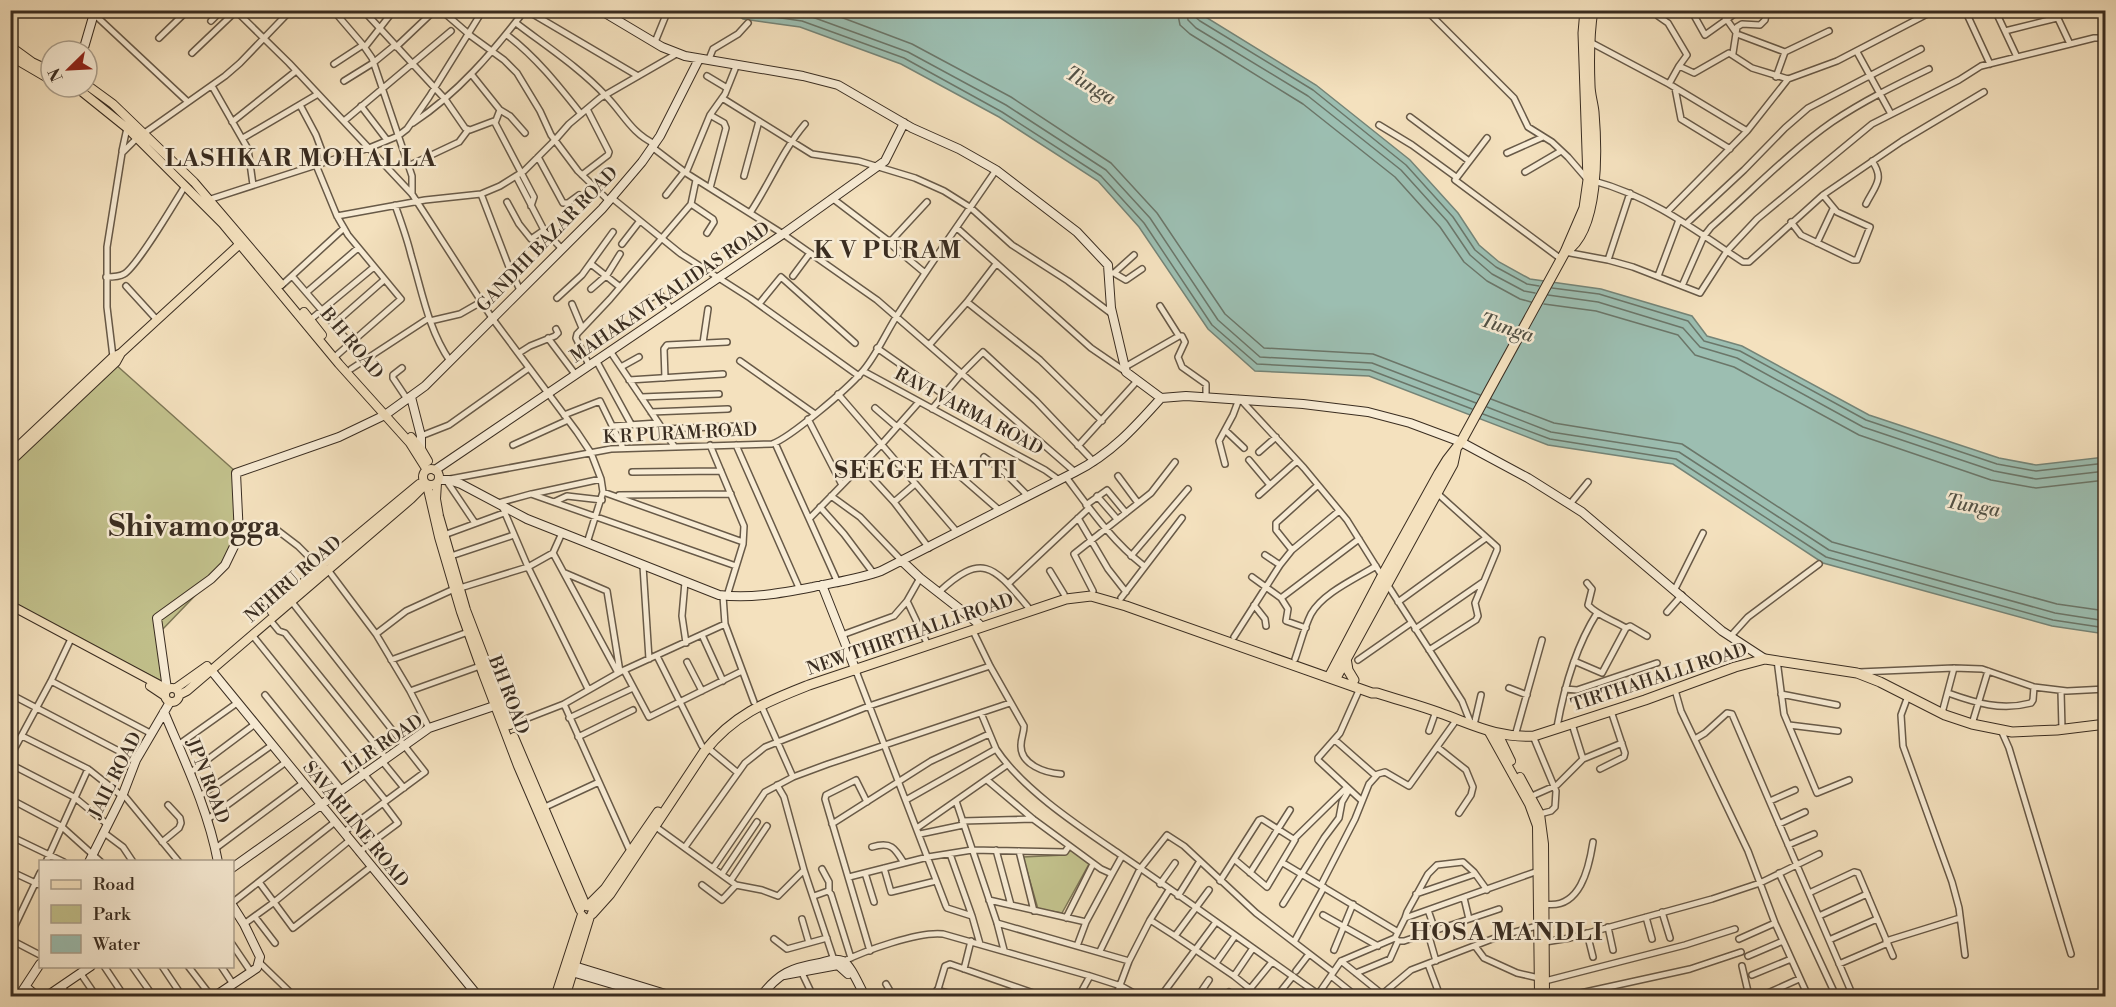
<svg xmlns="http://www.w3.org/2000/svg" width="2116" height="1007" viewBox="0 0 2116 1007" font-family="'Libre Bodoni',serif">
<rect width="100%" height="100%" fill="#f4e1be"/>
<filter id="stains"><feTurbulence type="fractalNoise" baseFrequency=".00333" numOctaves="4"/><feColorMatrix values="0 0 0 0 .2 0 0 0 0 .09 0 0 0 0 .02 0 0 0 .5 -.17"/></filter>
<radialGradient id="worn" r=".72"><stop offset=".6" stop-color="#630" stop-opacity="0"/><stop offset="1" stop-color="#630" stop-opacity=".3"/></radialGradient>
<!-- green -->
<path fill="#c2c18c" stroke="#7e7756" stroke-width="1.5" d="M115,364l120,107 4,65 -28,43 -50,52 4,52 -154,-79v-143z
M1070,849l19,15 -27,49 -24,-4 -15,-52 41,-2z"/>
<!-- water -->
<path fill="#9cbeb1" stroke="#758477" stroke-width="1.5" d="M731,11h465l120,74 94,75 48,53 21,32 20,17 31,17 71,10 91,27 15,20 35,10 127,69 130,43 37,7 69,-8v177l-53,-8 -229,-63 -150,-99 -125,-19 -179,-69 -114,-5 -47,-42 -69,-102 -41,-46 -99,-64 -98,-53 -101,-37 -57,-8z"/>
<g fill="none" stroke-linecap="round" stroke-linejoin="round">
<!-- shore -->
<path stroke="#6b7669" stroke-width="1.5" d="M742,10l4,3 56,8 102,37 98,54 99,64 43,47 68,102 45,39 113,6 102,39
M783,10l21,4 104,38 98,53 100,65 44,48 68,102 42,37 112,6 104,40
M822,10l90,34 99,53 100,66 46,50 68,101 39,34 109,6 107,41
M1177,10l3,15 10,9 113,70 92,73 45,50 24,35 23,19 33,18 11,3
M1186,10l2,10 8,8 112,68 93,74 46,51 23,34 22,19 32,17 11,2
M1193,10l1,6 6,5 113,69 93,75 47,52 22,33 21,17 31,17 12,2
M1552,288l47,6 89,27 16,20 36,10 126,69 131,44 39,7 70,-8
M1548,295l50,7 85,26 17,19 37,11 126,69 131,44 42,8 70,-8
M1544,304l52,7 82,24 17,20 39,12 125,68 132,45 45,8 70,-8
M1491,399l63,24 128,21 150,98 225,62 49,7
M1487,407l64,25 128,20 150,98 226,63 51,8
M1483,414l67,25 126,20 150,98 227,63 53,8"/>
<!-- street casing -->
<g stroke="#685a48" stroke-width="8">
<path id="street" d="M235,10l54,53 123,131 80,124 85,114 14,21 10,26 2,13 -16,51
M333,10l30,35 9,13 40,118v18
M363,10l82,89 20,29 5,2 24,-9 40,76 -3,9
M441,10l30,26 33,24 13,13 23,38 11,24 27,36 31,30
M526,10l112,66
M1426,10l88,88 14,29 24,15 16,15 19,22
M1655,10l3,6 10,7 19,32 -8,11
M1691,10l14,25 35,-25
M1720,10l17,24 48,18 44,-21
M1965,10l25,54
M1995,10l22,47
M2054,10l16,34
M2099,10l7,13
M94,14l94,88
M211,21l11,-11
M516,23c30,23 64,45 90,73 17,17 25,37 49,48
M2005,31l52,-13
M507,35c29,22 51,50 74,79
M159,38l29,-28
M655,42l13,-32
M1590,42l79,42 78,47
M365,47l29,-37
M396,47l39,-37
M1857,52l34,62
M192,53l44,-42
M1733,53l4,-26 5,-3 18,1 5,-5 2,-10
M709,59l4,-10 25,-15 10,-11
M334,64l29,-19
M472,75l28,35 -5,13
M707,76l20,12
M1776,77l9,-25
M344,81l29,-18 22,-18
M1669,84l10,-18 15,7 35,-20 23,15 36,11 49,-18 98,-51
M212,86l36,63 5,36
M1675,88l6,31 49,30
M722,98l90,56 47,7 56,17 29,13 27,17 41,37 56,36 44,33
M300,105l16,30 10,27
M361,106l26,34
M500,110l10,6 15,17
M710,115l14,8 2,5 -16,60
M1410,117l59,44
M344,121l107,-90
M232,122l64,-51
M413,123c45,-30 79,-70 112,-113
M1379,125l33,20 44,32
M143,134l82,-58 15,-13 51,-53
M243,138l75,-44
M1487,138l-32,42 106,79
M652,147l34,26 97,61 94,66 198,172
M122,151l5,-23
M1507,153l36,-16
M538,157l25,46h5l11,-8
M316,165l21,51 11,19 53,64 -64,56
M408,166l51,-24 9,-12
M1525,172l36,-21
M686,173l24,-58 15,-21 12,-30
M582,175l26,-20 1,-3 -22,-43
M516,176l28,54 18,19
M744,176l15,-55
M1594,181c56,15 101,49 149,81h6l74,-67 79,-54 82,-49
M481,194l28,73 11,23
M666,195l18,-23
M612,198l69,56 69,44 109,78
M832,198l58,44 37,-40
M208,200l161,-52 29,-12 9,-7 22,-32 54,-87
M507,202l12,22 12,15 13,-9
M691,204l22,15 1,3 -7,11
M1866,204c9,-18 19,-25 6,-43
M395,205c6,17 12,33 16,50 11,36 17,74 39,106
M1667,212l80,-81 41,-52
M750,213c20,-30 32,-62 55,-89
M337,216l88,-16 56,-6 19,-8 24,-15 31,-31 14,-16 31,-26 78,-45
M1791,222l10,13 52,25h4l13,-33 -33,-15 -14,-17
M1686,224l58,-54 41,-42 23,-20 113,-59
M957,228l134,120 35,24
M888,242l37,31
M1817,243l16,-34
M622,244l17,-22
M1565,252l43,8 25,7 67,26 27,-42 30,-32 115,-95 87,-44 22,-14 89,-22 24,-6h12
M1608,260l22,-67
M591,264l29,23
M1109,273h5l12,7 16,-11
M1114,273l20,-18
M292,276l58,67
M793,276l17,-23
M1658,276l21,-56
M106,277c6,0 13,0 18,-3 13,-7 51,-72 61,-88
M282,285l62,-57
M126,286l31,34
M1682,286l22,-50 7,-9c40,-35 78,-75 121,-105 31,-21 64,-37 97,-53
M591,289l16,-14 13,-21
M307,292l51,-44
M557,298l25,-23 31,-43
M649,299l10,-6 13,17
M967,302l73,58 62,61
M572,304l10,24
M759,304l22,-27 74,66
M1160,306l19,30h3l3,6 -7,15 4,10 24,17v13
M310,320l64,-53
M430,321l30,-7 21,-12
M334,324l50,-44
M548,338l27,36
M703,343l5,-34
M930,344l37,-42 29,-38
M877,348l67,47
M610,351l64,95
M519,353l11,-7 25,-10 3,-3 -2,-4
M113,357l-6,-50v-60l15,-94 14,-14
M596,360l35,64
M740,361l75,53
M589,365l-13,-27 1,-4 33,-35 81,-95 5,-24
M621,367l18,-10
M1125,367l54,-31
M402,368l-9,7v3l14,21
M351,369l78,-51
M863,371l182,99 14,10
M665,378l-1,-29 3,-4 60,-3
M629,380l94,-6
M838,394l119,138
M641,397l78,-3
M1241,400l63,68 43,52 35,56
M875,408l22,19
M932,409l30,-36 21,-21 53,49 58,61
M651,412l77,-3
M564,415l36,-14 23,47
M808,419l34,66
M900,424l99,86
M613,426l45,-3
M663,429l75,-3
M1225,430l19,18
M421,436l28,-11 80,-57
M775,443l63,140
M513,445l55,-25
M710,445l34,81 -1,18 -16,52
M736,445l64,145
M1078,446l59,-65
M1259,452l17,-15
M984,457l20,15 23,23
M1249,460l21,25
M1225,464l-6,-23 14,-26 6,-16
M861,466l33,36 35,46
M632,472l89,-1
M1118,476l20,27
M1066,477c24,32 46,64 78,89
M450,479l161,-30 161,-5c18,-6 75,-55 89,-71 14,-14 27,-45 39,-62 31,-48 64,-94 96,-141
M446,480l29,43
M603,492l140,50
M532,494l69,-15
M619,495l112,-1
M1259,495l38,-34
M831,496l29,21 42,44
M1097,496l20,23
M554,502l13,-6 35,4
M894,502l21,-18
M498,503l33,-9 205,72
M1570,504l18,-22
M1086,505l21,-15 19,23
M502,506l26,61 60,122
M820,507l24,27 30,40
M810,518l71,-73 38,-43
M1078,518l30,51 18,23
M277,530l21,16 21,21
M444,535l60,-22
M1292,550l-16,-20v-7l42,-38
M553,553l65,120
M1265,555l15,10
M451,556l63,-21
M1131,556l57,-67
M643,566l6,93
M328,570l48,64 34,57 19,37
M1050,571l14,23
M565,573l42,18 13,81
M1252,577l29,21 7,11 -2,12 20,7
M685,582l-3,34 4,27
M1587,583l5,6 -4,16c10,11 25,15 38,23l4,-2 17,10
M1008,584l81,-76
M1387,584l75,117 9,23
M460,588l68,-21 25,-14 9,-20
M1675,589l28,-56
M1093,591l-19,-37 77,-61 24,-31
M939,592c44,-41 55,-25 89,15
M723,596l2,28 29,78
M1121,598l61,-80
M1281,598l78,-59
M907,601l19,40
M292,602l133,170 -81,60
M1398,602l88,-64
M1254,605l11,14 1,7
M1667,612l15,-17
M270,620l9,11 6,2 101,125
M1415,629l68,-47
M973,631l17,35 34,60c0,7 -3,12 -3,19 -1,20 25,28 40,29
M376,634l30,-23 48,-22
M702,635l21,46
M842,635l52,-19 13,-15 13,-23
M253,636l133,165
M1234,637l46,-72 12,-15 47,-39
M1730,637l18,-20 71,-53
M1429,650l47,-30 2,-4 -3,-13 22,-53v-3l-60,-54
M657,656l45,90
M1295,659c5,-14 9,-31 16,-45 12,-21 44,-35 65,-48
M391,660l77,-28
M1358,660l53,-37
M1777,660l7,54 33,79 32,-13
M1574,661l28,12 24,-45
M687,662l15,29
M624,670l25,47 93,-46
M856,671l90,235 1,2 25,8 8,28
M1859,672l95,-4 28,1 52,18 33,4 39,-2
M51,681l101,53
M1360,688l-20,45 -22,25v2l43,40
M1509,688l18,7
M1565,689l12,1 80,-27
M1675,690l6,21 67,140 27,72 33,73
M410,691l70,-25
M2061,691l1,38
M1948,693c28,10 53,18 83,10l2,-3 1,-13
M10,694l126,66
M1781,694l56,11
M265,695l77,95
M1908,696l-7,19 2,31 49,136 7,26 6,47
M564,704l66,147
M761,705l32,72
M1942,713l12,-45
M569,718l64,-30
M1572,724l11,35
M1972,724l16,-53
M510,725l54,-21 56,-32 105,-48
M1474,725l7,-30
M1789,725l49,6
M1557,727c7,-39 18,-79 40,-114
M2001,730l8,18 62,206
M1429,731l7,-20
M22,736l66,33 34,27
M1515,736l27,-96
M1533,736l23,55 -1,16 -4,4 -11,3
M578,737l55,-27
M1695,739l10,-6 22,-20 5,1 121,282
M1335,740l41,36
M178,745l59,-42
M1437,747l29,23 7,17 -2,8 -12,18
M708,748l30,25
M996,749c27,41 84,78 125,106 66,45 131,93 197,139
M10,757l41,-76 19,-40
M382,761l22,27
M10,764l64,33 33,27
M1600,769l24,-12 1,-4 -14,-42
M191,772l64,-48
M987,780l46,39 68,50 11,5 10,-18
M777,785l7,12 20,73 30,90
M123,794l56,68
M200,796l72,-51
M1532,796l25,-11 26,-26 39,-16
M10,799l51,27 40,36
M906,800l90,-51 -15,-36
M956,801l41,122 7,27
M1770,801l25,-11
M867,802l-11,-22 -30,15 -1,4 45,152
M543,808l56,-26
M208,819l78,-57
M962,821l71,-2
M832,824l99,-63 58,-27
M1779,824l26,-12
M656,827l80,58 26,5 16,6 26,-26
M917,828l90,-63
M103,832l20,15 10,15
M920,834l43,-9
M10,836l54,26
M1294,839l52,-51
M162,842l17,-14 2,-5 -1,-5 -12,-13
M1788,845l26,-11
M685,847l60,-84 20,-16 104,-41 121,-40
M872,847c19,-6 23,1 32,16
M216,848l87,-65
M996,850l15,55
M1019,851l15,60
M359,852l39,-29 -15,-20
M950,854l22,62
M46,862l42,-93
M1283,863l115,69
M713,868l52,-76 28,-15 35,-13 182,-61
M884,868l7,24 45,-11
M822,869l7,13v10
M10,871l30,14
M865,873l9,29
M1250,873l40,-63
M1779,873l57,123
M722,874l35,-52
M849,877l79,-20 44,-7 93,2 4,-6
M731,880l36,-54
M1220,881l39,-61 3,-1 33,21 -28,47 -33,-28
M259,882l34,46 79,-62
M1160,884l15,-21
M702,885l20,15 14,-15
M1321,885l34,-66 14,-35 9,-10 7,-2 24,14 48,-67
M1209,890l-34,46 59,40 25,20
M1809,893l45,-21 4,1 35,83
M1416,894l59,-20
M814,896l14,-5 3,3 20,64
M1178,896l22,-35
M1464,898l5,21
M989,900l97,22
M232,903l103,-81
M1283,904l41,-66 15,-20 3,-16 7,-12
M1545,904c35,6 44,-36 48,-62
M1428,910l7,20
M1662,912l8,26
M1323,915l55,31
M1819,916l48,-22
M255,917l20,26
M1646,917l6,22
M1066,918l27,-54
M1405,918l2,-6 21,-38 9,-9 26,-3 11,10 13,18
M802,919l7,24
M1150,920l25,16
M997,923l132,38
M244,924l29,-21 77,-63
M1608,927l5,23
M1428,933l8,28
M1587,933l6,24
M10,935l5,7 25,13
M10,936l30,-63
M1395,938l3,3h6l95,-32
M774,939l13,10 40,-11
M1739,939l36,-16
M1829,940l48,-21
M1886,941l74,-23
M1294,942l30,-55
M1545,942l25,-4 142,-39 48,-16 59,-29
M232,944l19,28
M1077,946l9,-24 26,-48
M1475,946l9,12 33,15 22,5
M1334,950l19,-46
M1100,951l40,-82 27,-34 17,11 72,67 77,59
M1748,956l35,-15
M1341,961l41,33
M259,962l35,34
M842,962c22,-11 77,-31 101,-28l147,42 31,10 18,10
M1216,963l19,-27
M1428,964l12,32
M1839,964l49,-21
M104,966l20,30
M132,966l21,30
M162,966l20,30
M188,966l23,30
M221,966l12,18
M1742,966l7,30
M964,969l7,-28
M801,971l12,25
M1296,971l13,-17
M1356,973l34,-14 8,-18
M81,974l15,22
M1752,975l39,-16
M1234,976l19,-28
M1331,976l25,20
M1545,981l140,-36 50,-16
M886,984l7,12
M62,987l6,9
M1250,989l22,-27
M937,990l23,6
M1768,993l31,-14
M10,996h2
M936,996l9,-30 5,-2 92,32
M1079,996l11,-20
M1116,996l13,-35 21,-41 19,-30
M1161,996l55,-74
M1198,996l11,-16
M1226,996l3,-4
M1277,996l16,-20
M1317,996l24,-35 54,-23 10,-20 133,-47
M1380,996l31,-26 89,-34 37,-10
M1567,996l123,-27 51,-17"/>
</g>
<!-- secondary casing -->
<g stroke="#3a2d21" stroke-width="10">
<path id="secondary" d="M600,10l62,37 23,9 118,20 35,9 74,43 47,21 37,21 81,62 31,33 3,43 15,64 35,26 25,-2 117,8 65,8 42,11 51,19 67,36 54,34 140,119 43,28
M83,51l12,-41
M411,397l10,39v12
M435,470l348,-236 102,-73 19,-38
M439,480h10l12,4 66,35 192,76c32,4 63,-2 94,-8 23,-5 46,-8 68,-16l194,-99c36,-18 60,-45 86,-74
M902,561l18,17 59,46
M822,585l34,86
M211,670l267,326
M167,689l-10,-71 54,-39 14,-14 14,-29 -3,-63 103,-36 46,-22 40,-29 177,-177 40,-47 18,-26 39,-77
M164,712c21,50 44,97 54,150
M89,862l34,-68 13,-34 34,-58
M232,868l197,-140 71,-24
M574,966l98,30
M572,972l81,24
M784,975l54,-10 10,9
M26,987l11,9
M19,996l21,-32
M47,996l44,-30
M215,996l42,-28 3,-11 -16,-33 -12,-19
M761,996c18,-23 30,-28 59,-33 7,-2 16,-5 23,-2 8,4 17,27 22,35"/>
</g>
<!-- primary casing -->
<g stroke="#3a2d21" stroke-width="10">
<path id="primary" d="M10,46l22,16 19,9
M10,56l41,24
M87,85l26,19 81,78 87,102
M69,87l12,4 46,37 96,96 116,140 71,79 17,27
M304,312l18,23
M411,437l10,12 7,12
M10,454l103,-97 8,-4
M10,462l106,-100 5,-9 121,-111
M423 477a8 8 0 1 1 16 0a8 8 0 1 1-16 0Z
M437,483l-1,16 3,17 27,94 44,115
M427,485l12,52 22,75 22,62 35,92 62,144
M10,605l157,84
M272,612l52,-49 95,-79
M150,686l15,10
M165 695a7 7 0 1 1 14 0a7 7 0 1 1-14 0Z
M176,688l31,-22
M179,695l8,-4 224,-192 15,-15
M1489,732l40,72 8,22 2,170
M1498,734l13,27
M514,737l72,169
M1520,777l20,37 4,30 1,152"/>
</g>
<!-- highway casing -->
<g stroke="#3a2d21" stroke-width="11">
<path id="highway" d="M1565,252c35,-21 32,-104 29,-140 -1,-9 -4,-18 -4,-27 -1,-25 -1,-50 3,-75
M1346,658l2,12 6,10
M1337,676l116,-212 3,-14
M1329,677l53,-101 57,-103 8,-13 14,-18 104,-190 19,-44 4,-28 -5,-147 2,-23
M588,906l17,-17 53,-77
M592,914l18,-20 94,-142c30,-38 62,-50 105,-67l257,-86 25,-3 35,10 246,87h5c21,7 42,12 63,20 34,12 57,25 94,23l111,-36 90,-33 30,-8 92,14 23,9 65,33 27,9 40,8 45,-2 49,-6
M556,996l26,-80
M565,996l24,-78"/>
</g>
<!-- street -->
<use href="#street" stroke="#f8ecd5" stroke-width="5"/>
<!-- secondary -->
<use href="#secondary" stroke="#f8ecd5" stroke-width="8"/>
<!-- primary -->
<use href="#primary" stroke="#f4e1be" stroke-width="8"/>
<!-- highway -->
<use href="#highway" stroke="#f4e1be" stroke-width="9"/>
</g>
<g text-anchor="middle" stroke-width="5" stroke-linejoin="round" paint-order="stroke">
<!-- street labels -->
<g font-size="18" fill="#3a2d21" stroke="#f8ecd5">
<text transform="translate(547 239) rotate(-46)" y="6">GANDHI BAZAR ROAD</text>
<text transform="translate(670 292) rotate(-34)" y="6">MAHAKAVI KALIDAS ROAD</text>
<text transform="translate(352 343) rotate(50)" y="6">B H ROAD</text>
<text transform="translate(969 411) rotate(28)" y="6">RAVI VARMA ROAD</text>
<text transform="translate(680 433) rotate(-3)" y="6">K R PURAM ROAD</text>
<text transform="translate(293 579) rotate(-41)" y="6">NEHRU ROAD</text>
<text transform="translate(910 634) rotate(-19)" y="6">NEW THIRTHALLI ROAD</text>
<text transform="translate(1659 677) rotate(-18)" y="6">TIRTHAHALLI ROAD</text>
<text transform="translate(509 695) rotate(69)" y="6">BH ROAD</text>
<text transform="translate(383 744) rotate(-34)" y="6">LLR ROAD</text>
<text transform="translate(115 775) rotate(-63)" y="6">JAIL ROAD</text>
<text transform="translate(208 781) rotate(69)" y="6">JPN ROAD</text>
<text transform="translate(356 824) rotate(51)" y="6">SAVARLINE ROAD</text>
</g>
<!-- water labels -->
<g font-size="20" font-style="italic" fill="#525145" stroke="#f8ecd5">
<text transform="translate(1091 85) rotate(31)" y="7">Tunga</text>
<text transform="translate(1507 327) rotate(18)" y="7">Tunga</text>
<text transform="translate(1973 505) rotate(10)" y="7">Tunga</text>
</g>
<!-- district labels -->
<g font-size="24" font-weight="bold" letter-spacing="1.5" fill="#3a2d21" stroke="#f8ecd5">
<text x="301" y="166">LASHKAR MOHALLA</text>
<text x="888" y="258">K V PURAM</text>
<text x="926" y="478">SEEGE HATTI</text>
<text x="1507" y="940">HOSA MANDLI</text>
</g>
<!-- town labels -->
<g font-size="30" font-weight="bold" fill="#3a2d21" stroke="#f8ecd5">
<text x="194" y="536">Shivamogga</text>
</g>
</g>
<!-- margin -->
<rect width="2116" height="1007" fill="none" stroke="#f4e1be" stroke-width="36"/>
<rect x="12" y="12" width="2092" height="983" fill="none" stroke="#3a2d21" stroke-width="3"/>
<rect x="18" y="18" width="2080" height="971" fill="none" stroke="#3a2d21" stroke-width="1.5"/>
<!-- legend -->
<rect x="39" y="860" width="195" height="108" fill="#f8ecd5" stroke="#aca08d" stroke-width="1.5"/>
<rect x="51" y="880" width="30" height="9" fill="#f4e1be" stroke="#aca08d" stroke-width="1.5"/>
<text x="93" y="890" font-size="18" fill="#3a2d21">Road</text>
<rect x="51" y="905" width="30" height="18" fill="#c2c18c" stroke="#aca08d" stroke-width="1.5"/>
<text x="93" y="920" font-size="18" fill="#3a2d21">Park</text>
<rect x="51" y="935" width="30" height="18" fill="#9cbeb1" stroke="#aca08d" stroke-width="1.5"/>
<text x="93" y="950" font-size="18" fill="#3a2d21">Water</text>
<!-- north arrow -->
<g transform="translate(69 69) rotate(246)"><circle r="28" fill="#f8ecd5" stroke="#aca08d" stroke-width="1.5"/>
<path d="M0-4.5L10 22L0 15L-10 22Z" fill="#8f2418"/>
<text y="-9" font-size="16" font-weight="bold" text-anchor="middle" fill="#3a2d21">N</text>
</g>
<rect width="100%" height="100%" filter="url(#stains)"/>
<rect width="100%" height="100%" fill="url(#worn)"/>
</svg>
